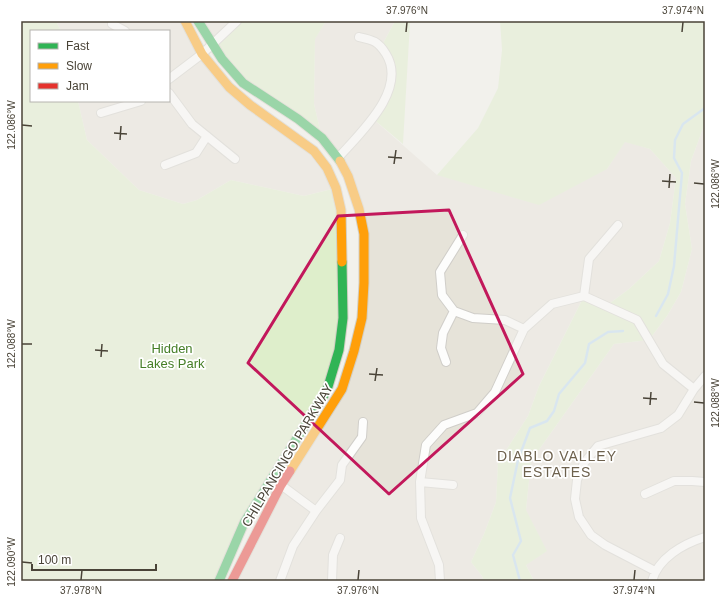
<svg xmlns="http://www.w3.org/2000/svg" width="726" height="602" viewBox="0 0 726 602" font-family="Arial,sans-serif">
<rect width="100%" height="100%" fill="#f2f1ec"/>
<!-- residential -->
<path fill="#e6e3d9" d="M56,21h129l29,47 82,69 40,51 -32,8 -73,-16 -34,20 -14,4 -44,-14 -52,-50 -9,-39h91v-70h-108z
M198,21h39l-25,24z
M326,21h69l-14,26 10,31 -19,40 65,57 170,-6 18,-28 25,8 26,29 -6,45 -11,38 -30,28 -23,17 -22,-10 -45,90 -11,30 -30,47 -2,39 -12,32 -13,28 11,14 2,5h-254l95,-163 29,-67 10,-117 -16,-58 -26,-38 -8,-34 1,-66z
M705,123v458h-171l-8,-16v-55l5,-49 83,-117 35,-4 18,-24 14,-24 11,-43 -7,-45 6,-43z"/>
<!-- green -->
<path fill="#deeecb" d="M21,21h35l5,10h-30v70h47l9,39 52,50 44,14 14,-4 34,-20 73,16 32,-8 7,130 -16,72 -52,84 -56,107h-198z
M237,21h89l-11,18 -1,65 8,34 -79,-55 -31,-38z
M395,21h17l-2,2 -7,121 -31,-26 19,-40 -10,-31z
M500,21h205v102l-14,38 -6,43 7,45 -11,43 -14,24 -18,24 -35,4 -83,117 -5,49 21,41 -21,14 8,16h-50l-2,-5 -11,-14 13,-28 12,-32 2,-39 30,-47 11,-30 45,-90 22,10 23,-17 30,-28 11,-38 6,-45 -26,-29 -25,-7 -18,27 -68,36 -102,-30 41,-47 20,-40 4,-38z"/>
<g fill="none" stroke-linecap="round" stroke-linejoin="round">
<!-- stream -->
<path stroke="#bbdaf2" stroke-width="2.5" d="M656,316l12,-22 6,-28 8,-93 -8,-15 1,-18 8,-16 22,-16
M520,581l-7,-26 8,-14 -11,-43 8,-38 12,-32 17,-7 7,-10 5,-17 26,-31 4,-19 19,-12 15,-1"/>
<!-- street casing -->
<g stroke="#d0cec9" stroke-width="10">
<path id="street" d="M112,24l13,7
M169,79l33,-25 35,-33
M169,93l23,31 43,35
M101,113l40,-12
M338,158c22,-25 70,-68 48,-104 -8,-13 -13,-14 -27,-17
M165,165l31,-12 11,-17
M463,235l-23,37 2,23 12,16 19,7 32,2 19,9
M584,296l5,-37 29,-34
M446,362l-5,-14 2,-15 11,-22
M277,482l39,29
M420,482l33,3
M645,494l29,-13h18l13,1
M655,571l-50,-26 -14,-10 -12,-18 -4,-18 2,-19 7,-17 14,-17 63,-18 17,-13 16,-26 11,-13
M280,581l13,-35 23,-35 24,-31 2,-15 20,-28 1,-15
M332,581l1,-26 7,-17
M440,581l-1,-16 -18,-47 -1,-36 6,-37 18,-20 33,-12 18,-21 29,-63 28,-25 32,-8 53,24 26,44 31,25
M652,581c6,-23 31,-37 53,-44"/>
</g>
<!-- fast casing -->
<g stroke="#d2cec3" stroke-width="11">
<path id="fast" d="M198,21l24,38 21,24 55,36 24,19 18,23
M219,581l25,-58 83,-133 12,-40 4,-32 -1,-56"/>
</g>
<!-- slow casing -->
<g stroke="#d2cec3" stroke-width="11">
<path id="slow" d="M185,21l17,33 27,33 21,18 64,46 13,17 9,20 5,22 1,52
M290,471l52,-82 12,-38 8,-33 2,-35v-49l-5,-25 -11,-33 -8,-15"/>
</g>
<!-- jam casing -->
<g stroke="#d2cec3" stroke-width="11">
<path id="jam" d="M232,581l49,-96 9,-14"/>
</g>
<!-- street -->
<use href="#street" stroke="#fdfdfc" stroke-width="8"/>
<!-- fast -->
<use href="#fast" stroke="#30b455" stroke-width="9"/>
<!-- slow -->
<use href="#slow" stroke="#ff9f0a" stroke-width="9"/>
<!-- jam -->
<use href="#jam" stroke="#e5322d" stroke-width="9"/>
</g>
<!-- marked area -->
<path d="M0 0H726V602H0ZM449,210l74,164 -134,120 -141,-131 90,-147z" fill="#f2f1ec" fill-opacity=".55" fill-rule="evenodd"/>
<path fill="none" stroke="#c2185b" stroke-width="3" stroke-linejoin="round" d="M449,210l74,164 -134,120 -141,-131 90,-147z"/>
<!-- ticks -->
<path fill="none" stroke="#494337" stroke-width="1.5" d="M406,32l1,-10M682,32l1,-10M22,125l10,1M114,133l13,1M120,140l1,-14M388,157l14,1M394,164l2,-14M662,181l14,1M694,183l10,1M669,188l1,-14M22,344h10M95,350l13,1M101,357l1,-13M369,374l14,1M375,381l2,-13M643,398l14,1M694,402l10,1M650,405l1,-13M22,562l10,1M81,580l1,-10M358,580l1,-10M634,580l1,-10"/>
<g text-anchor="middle" stroke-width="3.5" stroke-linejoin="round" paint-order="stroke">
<!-- park labels -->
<g font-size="13" fill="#457e27" stroke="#fff">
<text x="172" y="353">Hidden<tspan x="172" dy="15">Lakes Park</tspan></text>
</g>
<!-- street labels -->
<g font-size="13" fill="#494337" stroke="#fff">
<text transform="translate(287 455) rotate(-59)" y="5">CHILPANCINGO PARKWAY</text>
</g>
<!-- neighbourhood labels -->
<g font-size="14" letter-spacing="1" fill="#6d614d" stroke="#fff">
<text x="557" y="461">DIABLO VALLEY<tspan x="557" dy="16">ESTATES</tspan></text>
</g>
</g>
<!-- border -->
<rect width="726" height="602" fill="none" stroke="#ffffff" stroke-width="44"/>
<!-- legend -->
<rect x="30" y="30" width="140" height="72" fill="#ffffff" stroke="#b6b4af"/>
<rect x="38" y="43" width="20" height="6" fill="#30b455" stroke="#b6b4af"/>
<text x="66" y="50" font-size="12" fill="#494337">Fast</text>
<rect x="38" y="63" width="20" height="6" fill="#ff9f0a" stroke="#b6b4af"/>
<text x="66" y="70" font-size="12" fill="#494337">Slow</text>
<rect x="38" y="83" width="20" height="6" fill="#e5322d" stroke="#b6b4af"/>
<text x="66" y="90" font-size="12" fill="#494337">Jam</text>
<!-- scale -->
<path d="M32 564v6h124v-6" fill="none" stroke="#494337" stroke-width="2"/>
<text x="38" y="564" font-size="12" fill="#494337" stroke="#ffffff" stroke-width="3" paint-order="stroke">100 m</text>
<rect x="22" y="22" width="682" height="558" fill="none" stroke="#494337" stroke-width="1.5"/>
<g font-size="10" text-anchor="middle" fill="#494337">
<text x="407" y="14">37.976°N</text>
<text x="683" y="14">37.974°N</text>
<text transform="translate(11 125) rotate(-90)" y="4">122.086°W</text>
<text transform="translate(715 184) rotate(-90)" y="4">122.086°W</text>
<text transform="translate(11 344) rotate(-90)" y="4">122.088°W</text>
<text transform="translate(715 403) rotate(-90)" y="4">122.088°W</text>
<text transform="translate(11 562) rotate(-90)" y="4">122.090°W</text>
<text x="81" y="594">37.978°N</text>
<text x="358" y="594">37.976°N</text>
<text x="634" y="594">37.974°N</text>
</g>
</svg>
